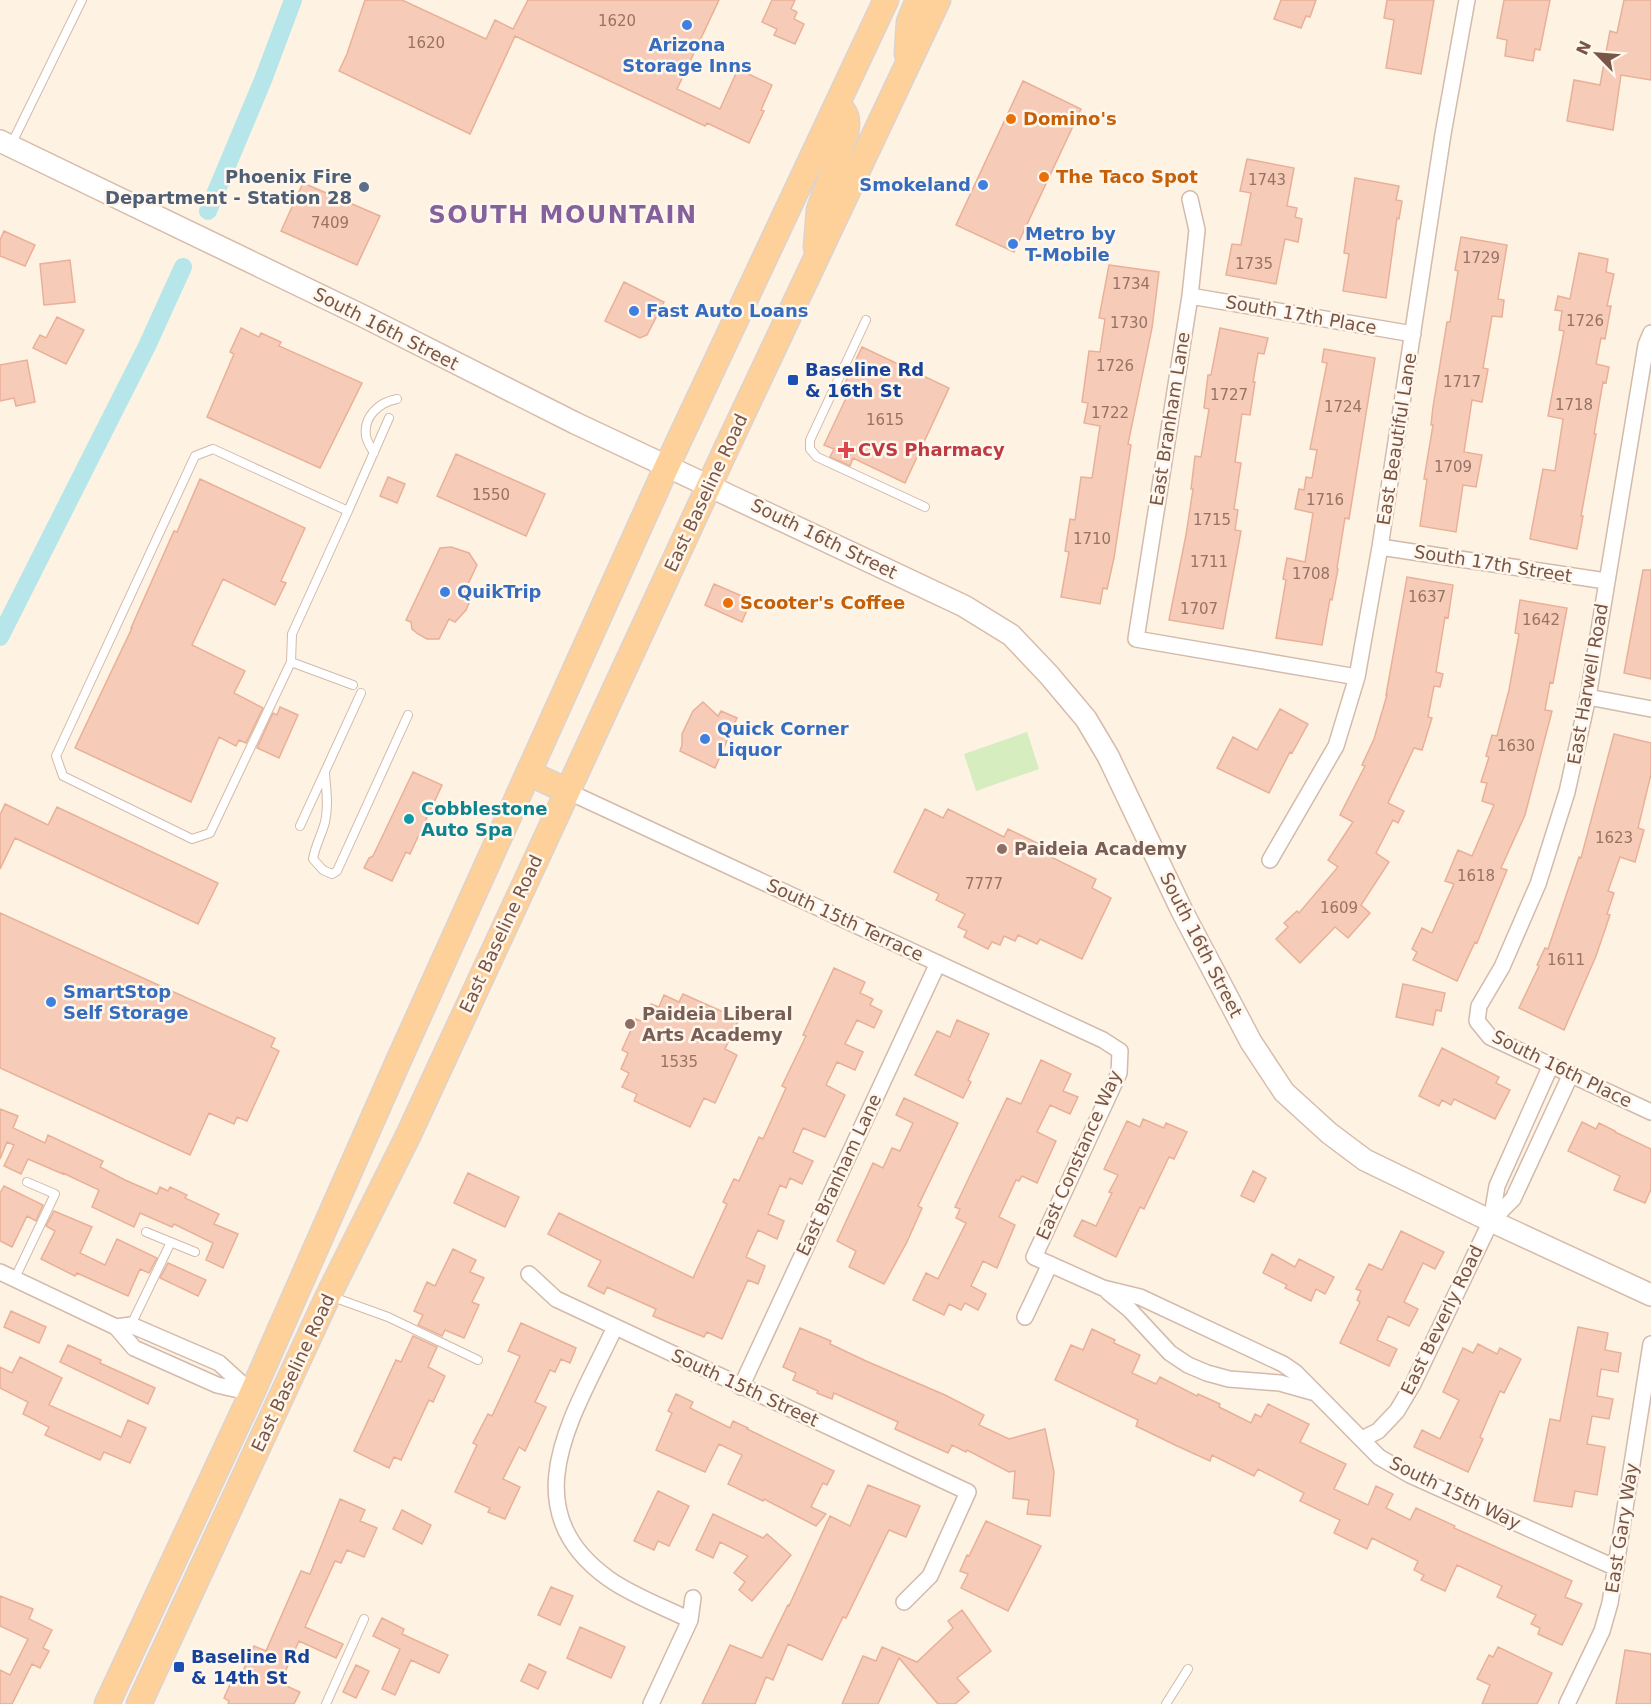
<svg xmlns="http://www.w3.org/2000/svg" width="1651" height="1704" viewBox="0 0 1651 1704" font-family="'DejaVu Sans',sans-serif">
<rect width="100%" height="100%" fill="#fef2e3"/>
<!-- green -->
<path fill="#d6edc0" d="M1027,732l12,37 -63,22 -12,-37z"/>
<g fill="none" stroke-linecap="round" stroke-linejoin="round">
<!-- canal -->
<path stroke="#b6e6ea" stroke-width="18" d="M208,211l55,-131 30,-80
M0,637l147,-291 36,-79"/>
</g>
<!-- building -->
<path fill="#f6ccb8" stroke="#eab097" stroke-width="1.5" d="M365,0h37l84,39 9,-19 18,9 15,-29h191l-42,89 43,20 18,-40 34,16 -11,25 3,1 -15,32 -42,-20 -2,3 -190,-90 -45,98 -131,-63 8,-17z
M772,0h23l-4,9 6,3 -3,7 10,5 -9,20 -21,-9 3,-6 -15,-7z
M1281,0h35l-6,17 -4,-1 -5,12 -27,-9z
M1387,0h47l-13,74 -35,-6 8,-48 -10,-2z
M1504,0h46l-10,50 -5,-1 -2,12 -28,-5 2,-16 -10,-2z
M1624,0h27v80l-30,-5 -8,55 -46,-9 7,-41 26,5 10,-54 7,2z
M1023,81l58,28 -67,143 -58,-27z
M1247,159l47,9 -7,38 10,2 -2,9 7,2 -4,23 -13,-3 -9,45 -50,-9 6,-31 9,1 10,-52 -11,-2z
M1355,178l44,8 -3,14 6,1 -3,18 -2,-1 -11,80 -43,-7 6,-37 -5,-1z
M303,183l77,33 -23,49 -76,-34z
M4,231l31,14 -10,21 -25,-10v-16z
M1461,237l46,8 -9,54 6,1 -2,17 -10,-1 -9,52 5,1 -6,33 -10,-2 -8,52 18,3 -6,32 -13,-2 -7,47 -36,-6 7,-47h-3l9,-54h-2l2,-18 14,-85h3l8,-51 -3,-1z
M1579,253l29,6 -2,13 8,2 -7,32h4l-6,33 -4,-1 -5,26 13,3 -3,16 -3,-1 -9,52h2l-15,82h2l-6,33 -47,-10 13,-70 12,2 8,-52 -15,-3 16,-85 -5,-1 3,-19 -7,-1 3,-14 12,3z
M70,260l5,42 -31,3 -4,-41z
M1109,265l50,7 -7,56 -24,116 3,1 -17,113 -7,31 -4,-1 -3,16 -39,-7 8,-45 -4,-1 5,-32 5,1 6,-43 11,1 8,-52 -16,-3 4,-20 -6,-1 7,-51 11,1 5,-33 -6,-1z
M624,282l40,20 -17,33 -7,3 -35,-17z
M57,317l27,13 -18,34 -33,-16 7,-13 6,3z
M241,328l18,9 2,-4 20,9 -2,4 83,37 -42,85 -113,-51 27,-63 -4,-2z
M1220,328l48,10 -4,16 -6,-1 -5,29h2l-5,33 -8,-1 -7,48 6,1 -7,46 4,1 -3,20 6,1 -18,98 -54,-9 17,-85 7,-46h-2l4,-33 6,1 8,-48 -5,-1 4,-33h3z
M862,347l87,41 -44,95 -52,-25 -3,8 -20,-9 4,-8 -10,-4 24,-51 -7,-3z
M1324,349l51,9 -26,161 -4,-1 -8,50 1,1 -6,31 -2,-1 -8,46 -46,-7 10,-58 -3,-1 4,-21 18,4 8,-49 -18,-4 4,-20 5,1 2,-13 6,1 5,-28 -7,-1 17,-86 -5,-1z
M27,360l8,42 -19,4 -2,-8 -14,3v-36z
M456,454l89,40 -19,42 -89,-40z
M388,477l17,7 -8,19 -17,-7z
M200,479l105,49 -24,53 5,2 -11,22 -52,-26 -31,66 53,26 -11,22 29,15 -17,35 -7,-3 -3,6 -17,-9 -28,65 -116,-54 57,-120h-1l43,-97 3,1z
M451,547l18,6 8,12 -9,19 4,3 -1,11 -5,12 -11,12 -6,-3 -10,20h-12l-9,-5 -6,-5 -1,-7 -5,-2 34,-72z
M1643,570h8v109l-27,-6z
M1407,577l46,8 -5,33 -3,-1 -9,55 7,2 -3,13 -6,-1 -6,31 4,1 -10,32 -8,-2 -26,55 16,8 -6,12 -5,-3 -17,33 13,9 -28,43 9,8 -22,25 -13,-11 -35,36 -24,-24 12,-12 -4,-4 13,-12 2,2 39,-46 -10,-7 25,-38 -13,-7 25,-49 -3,-1 12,-26 13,-44h-1z
M714,584l37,16 -9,22 -37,-17z
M1520,600l47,8 -14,75 -3,-1 -5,28 7,1 -27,104 -24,53 6,2 -30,73 -2,-1 -18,39 -44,-21 4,-8 -5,-3 10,-21 10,5 22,-49 -9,-3 13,-31 14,6 22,-51 -12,-4 5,-18 -6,-1 8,-25 -3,-1 6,-21 5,1 12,-46 10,-56 -4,-1z
M703,702l15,14 3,-5 16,7 -22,50 -35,-17 2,-6v-11l11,-23z
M280,707l18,8 -19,43 -22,-10 16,-35 4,2z
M1280,709l28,15 -16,29 -2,-1 -21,41 -52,-25 16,-31 24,13z
M1614,734l37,9v31l-13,54 6,2 -9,32 -15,-5 -12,34 6,2 -7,21 3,1 -14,41 -32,74 -45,-22 20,-42 -2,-1 8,-17 3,1 31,-92 2,1z
M413,772l29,13 -32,69 -4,-2 -14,29 -28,-13 5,-10 4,-2z
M5,804l43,21 9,-18 161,76 -20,41 -183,-86 -15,31v-54z
M925,809l18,9 5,-9 56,28 4,-8 46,22 -3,6 45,22 -4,9 19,10 -29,61 -42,-20 -3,5 -19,-9 -3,6 -11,-5 -4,9 -8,-3 -4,7 -24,-12 3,-6 -9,-4 7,-13 -29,-14 3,-6 -45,-22z
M0,913l275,125 -4,9 8,4 -32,70 -10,-4 -3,7 -25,-11 -19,42 -190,-87z
M834,968l31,14 -5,11 13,6 -3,6 12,6 -8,17 -17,-8 -12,24 18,8 -8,18 -18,-8 -11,23 19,10 -20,42 -22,-9 -10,24 20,9 -11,23 -12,-6 -4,10 -6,-3 -12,29 16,7 -7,18 -19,-9 -12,27 19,9 -7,18 -10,-4 -26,59 -15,-7 -3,5 -51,-21 3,-7 -49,-22 -3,7 -16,-8 13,-25 -53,-27 11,-21 134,65 34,-74 -4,-2 11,-23 5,2 20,-44 4,2 23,-51 -4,-2 24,-50 -3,-1z
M1403,984l42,9 -4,18 -5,-1 -3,15 -37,-8z
M683,994l56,25 -14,30 12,6 -22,48 -11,-5 -14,29 -56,-26 3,-7 -15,-7 7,-14 -8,-4 7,-16 -6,-3 14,-31 7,3 8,-18 8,3 5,-12 15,7z
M957,1020l32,14 -21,46 3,2 -8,16 -48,-23 22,-44 13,6z
M1442,1048l57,29 -3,6 14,7 -15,29 -41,-20 -3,6 -9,-5 -3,6 -20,-10z
M1041,1060l30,14 -8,17 15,6 -8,17 -20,-9 -13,27 19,9 -19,42 -15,-7 -3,5 -3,-1 -17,37 16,8 -18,43 -14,-7 -12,25 15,8 -8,16 -13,-7 -4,7 -12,-6 -5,11 -31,-15 13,-27 12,6 28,-56 -10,-5 4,-9 -5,-2 52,-109 14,6z
M904,1098l54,25 -40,83 4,2 -15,34 -23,42 -35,-17 7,-16 -19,-10 36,-78 10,5 9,-20 8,3 13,-28 -17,-8z
M0,1109l18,7 -5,12 32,15 3,-8 55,26 -3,6 25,13 32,14 3,-7 8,4 2,-4 17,8 -2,3 34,16 -5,10 24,10 -15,34 -17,-8 7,-17 -39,-19 -2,3 -32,-14 -6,14 -42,-20 7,-17 -36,-17v1l-35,-15 -7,15 -17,-8 10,-21 -7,-3 -7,17z
M1143,1119l21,9 2,-5 21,9 -13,27 -5,-2 -25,52 -4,-2 -24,50 -42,-21 8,-16 14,6 16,-33 -3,-1 9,-17 -14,-6 23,-48 13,6z
M1582,1122l14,7 3,-6 16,8v1l36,17v40l-6,14 -31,-13 6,-14 -52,-25z
M1253,1171l13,7 -12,24 -13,-6z
M468,1173l51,24 -14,30 -51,-24z
M4,1186l39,19 -7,16 -9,-5 -15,31 -12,-6v-48z
M54,1211l38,16 -12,26 25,12 12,-26 40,19 -8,15 -9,-4 -12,27 -51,-23 -2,3 -34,-17 14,-28 -9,-5z
M1401,1231l43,21 -9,17 -12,-6 -19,39 14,7 -9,17 -21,-10 -11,24 20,9 -8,17 -49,-23 20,-41 -3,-2 4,-9 -5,-2 13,-25 13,6z
M453,1249l23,11 -6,12 14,6 -12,24 7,3 -15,33 -19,-8 -3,6 -24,-11 5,-10 -9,-4 13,-29 8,4z
M1272,1254l23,13 4,-8 35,18 -9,17 -9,-5 -5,12 -26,-13 2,-3 -24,-12z
M168,1263l38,17 -8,16 -38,-18z
M11,1311l35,16 -7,16 -35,-16z
M521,1323l55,25 -6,15 -9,-4 -6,13 -5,-2 -15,32 11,5 -21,44 -6,-4 -16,32 17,8 -15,32 -17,-7 2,-4 -35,-16 22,-47 -4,-2 15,-29 4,2 28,-60 -12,-5z
M1578,1327l30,6 -3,17 16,3 -3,19 -17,-3 -4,27 16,3 -4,20 -17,-3 -5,28 18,3 -8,48 -22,-4 -3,16 -38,-6 16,-82 10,2z
M800,1328l31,13 -1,3 36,17 79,34 39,20 -5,10 30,14 36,-10 9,43 -4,44 -23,-2 2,-14 -16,-2 2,-27 -6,1 -42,-22 -1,2 -14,-7 -4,8 -53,-24 3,-7 -64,-29 -2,6 -15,-6 1,-2 -25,-11 3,-7 -13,-6z
M1092,1329l23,11 -1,3 26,12 -8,18 24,11 4,-7 37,19 1,-2 22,10 -1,3 32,16 4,-9 6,3 7,-13 41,20 -9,18 46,22 -12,25 34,16 8,-19 17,8 -7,14 24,12 6,-12 39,18 -1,2 118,53 -7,16 17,7 -20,41 -24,-11 2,-6 -9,-4 5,-9 -39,-18 5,-11 -45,-21 -12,26 -24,-11 3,-5 -10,-5 4,-9 -46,-23 -5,11 -33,-16 6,-13 -40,-19 4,-8 -46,-24 -4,7 -42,-21 -2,6 -35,-16 -39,-19 2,-6 -83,-40 16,-35 12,5z
M413,1336l24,11 -9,20 17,9 -12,26 -4,-2 -28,60 -7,-3 -5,11 -35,-17 42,-91 5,2z
M1478,1344l19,10 3,-6 21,11 -17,34 -4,-2 -20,46 3,2 -15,33 -54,-25 8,-17 18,9 19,-39 -16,-8 20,-44 10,5z
M68,1345l33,15 -1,3 55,25 -7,16 -88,-42z
M20,1357l42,21 -13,27 72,32 7,-17 18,8 -16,35 -26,-11 -4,8 -55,-25 4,-8 -26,-13 5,-12 -28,-14v-21l12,6z
M676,1394l17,8 -3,6 40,20 3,-7 15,7 -1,1 87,42 -7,14 -4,-2 -12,24 15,7 -10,12 -52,-27 -1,2 -35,-17 14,-29 -23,-11 -14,28 -49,-22 16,-37 -4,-2z
M868,1485l52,21 -14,31 -17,-7 -43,88 -3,-1 -21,43 -34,-16 -15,36 -7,-3 -11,27h-53l28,-59 32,13 26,-53 1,1 41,-90 20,10z
M658,1491l31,15 -20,40 -11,-5 -4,9 -20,-9z
M340,1499l25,11 -5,11 17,7 -13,29 -17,-7 -6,13 -6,-2 -30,66 38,17 -7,14 -37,-17 -19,42 20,9 -6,12h-66l1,-3 -5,-3 9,-20 6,2 15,-34 12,5 35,-80 9,3z
M402,1510l29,15 -9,19 -29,-15z
M713,1514l50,24 4,-4 24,21 -39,46 -13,-11 6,-8 -11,-9 14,-17 -28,-14 -7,16 -17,-8z
M986,1521l55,25 -33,65 -47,-23 7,-14 -8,-3 7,-16 2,1z
M551,1587l22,9 -13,29 -22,-10z
M0,1596l33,13 -4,10 23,11 -9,18 6,3 -9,17 -8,-4 -20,40h-12v-34l10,5 18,-36 -28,-13z
M962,1610l29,41 -34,27 12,14 -14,12h-17l-39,-46 -21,46h-36l21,-48 13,5 6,-14 35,15 36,-34 -5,-7z
M382,1618l22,11 -2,5 46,21 -9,18 -28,-13 -16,35 -13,-6 18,-40 -27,-13z
M580,1627l45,20 -14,31 -44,-20z
M1498,1647l54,26 -15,31h-55l8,-19 -13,-6 12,-24 4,2z
M1625,1650l26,4v50h-35z
M529,1664l17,8 -8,17 -17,-8z
M356,1665l13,6 -13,27 -13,-6z"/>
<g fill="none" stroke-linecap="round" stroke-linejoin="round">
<!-- service casing -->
<g stroke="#d3baab" stroke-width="10">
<path id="service" d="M11,145l71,-145
M866,320l-56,120v9l7,8 108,50
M213,449l135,62 -56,123 -1,28 -81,171 -18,6 -129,-63 -7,-20 139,-300z
M374,453c-3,-5 -7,-11 -8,-17 -3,-20 14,-34 31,-37
M348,511l41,-93
M291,662l62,23
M325,773c1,16 4,32 0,49 -3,12 -10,24 -12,37l10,11 9,4 5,-3 71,-156
M300,826l61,-133
M146,1232l49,20
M15,1278l40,-84 -28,-12
M330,1296l58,21 90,43
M131,1325l40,-83
M326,1704l38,-85
M1166,1704l22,-35"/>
</g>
<!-- minor casing -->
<g stroke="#d3baab" stroke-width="18">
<path id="minor" d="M1190,199l7,31 -7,66 -54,343 221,38
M1190,296l223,38
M1651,333l-5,12 -58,352 -21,95 -29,92 -36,83 -23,39 -2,15 13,16 161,75
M1380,547l226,34
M1588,697l63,12
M567,791l536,249 17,11 -1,22 -85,184 69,31 37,9 143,67 13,9 83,84 31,18 206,93
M1270,860l66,-114 21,-69 23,-130 63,-413 24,-134
M1491,1221l22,-22 58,-125
M0,1272l116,55 18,21 83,37 35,8
M529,1274l27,25 412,193 -38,84 -26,26
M1108,1292l22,18 40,43 18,12 19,8 22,6 51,4 32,9
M1025,1317l25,-53
M116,1327l15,-2 88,38 33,30
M615,1327c-39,85 -107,180 -6,252 24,17 55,28 81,41
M741,1387l197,-424
M1362,1439l16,-8 19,-20 16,-27 78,-163 6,-35 54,-121
M651,1704l39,-84 3,-22
M1567,1704l35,-73 8,-28 41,-259"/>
</g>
<!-- secondary casing -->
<g stroke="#d9bbaa" stroke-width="24">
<path id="secondary" d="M0,141l365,176 210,106 389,183 47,29 38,40 37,44 22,37 74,155 69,131 33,50 45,41 36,27 126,61 160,74"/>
</g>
<!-- primary casing -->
<g stroke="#dcd3cf" stroke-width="27">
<path id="primary" d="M907,54l2,-32 9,-22
M816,247l3,-37 27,-77c2,-12 2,-20 -9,-28
M529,773l38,18
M107,1704l145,-311 145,-329 270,-598 219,-466
M139,1704l189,-408 80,-160 319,-689 211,-447"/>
</g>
<!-- service -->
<use href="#service" stroke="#fff" stroke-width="8"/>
<!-- minor -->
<use href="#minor" stroke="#fff" stroke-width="15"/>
<!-- secondary -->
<use href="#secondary" stroke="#fff" stroke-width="21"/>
<!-- primary -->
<use href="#primary" stroke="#ffd19a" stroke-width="24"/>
</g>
<!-- markers -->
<g fill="#3f7fe0" stroke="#fff6ec" stroke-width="2">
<circle cx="687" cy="25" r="6"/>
<circle cx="983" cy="185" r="6"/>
<circle cx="1013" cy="244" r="6"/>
<circle cx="634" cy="311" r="6"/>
<circle cx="445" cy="592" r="6"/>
<circle cx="705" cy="739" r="6"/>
<circle cx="51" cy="1002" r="6"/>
</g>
<g fill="#e8710a" stroke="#fff6ec" stroke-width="2">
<circle cx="1011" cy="119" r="6"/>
<circle cx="1044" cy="177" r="6"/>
<circle cx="728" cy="603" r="6"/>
</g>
<circle fill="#5c6f8a" stroke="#fff6ec" stroke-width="2" cx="364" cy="187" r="6"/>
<g fill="#1a4fb4" stroke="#fff6ec" stroke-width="2">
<rect x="787" y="374" width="12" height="12" rx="3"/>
<rect x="173" y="1661" width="12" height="12" rx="3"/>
</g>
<path fill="#e0444e" stroke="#fff6ec" stroke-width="2" d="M843 441h6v6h6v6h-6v6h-6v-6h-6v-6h6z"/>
<circle fill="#0f9aa8" stroke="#fff6ec" stroke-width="2" cx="409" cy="819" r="6"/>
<g fill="#8d6e63" stroke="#fff6ec" stroke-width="2">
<circle cx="1002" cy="849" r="6"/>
<circle cx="630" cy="1024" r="6"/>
</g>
<g text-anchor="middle" stroke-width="5" stroke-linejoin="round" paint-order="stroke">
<!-- number labels -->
<g font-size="15" fill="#987363">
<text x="617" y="26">1620</text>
<text x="426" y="48">1620</text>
<text x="1267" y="185">1743</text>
<text x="330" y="228">7409</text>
<text x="1481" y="263">1729</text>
<text x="1254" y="269">1735</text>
<text x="1131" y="289">1734</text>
<text x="1585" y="326">1726</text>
<text x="1129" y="328">1730</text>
<text x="1115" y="371">1726</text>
<text x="1462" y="387">1717</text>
<text x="1229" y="400">1727</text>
<text x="1574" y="410">1718</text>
<text x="1343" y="412">1724</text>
<text x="1110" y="418">1722</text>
<text x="885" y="425">1615</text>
<text x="1453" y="472">1709</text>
<text x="491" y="500">1550</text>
<text x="1325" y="505">1716</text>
<text x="1212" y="525">1715</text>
<text x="1092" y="544">1710</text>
<text x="1209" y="567">1711</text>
<text x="1311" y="579">1708</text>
<text x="1427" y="602">1637</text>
<text x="1199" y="614">1707</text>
<text x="1541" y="625">1642</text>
<text x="1516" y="751">1630</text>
<text x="1614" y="843">1623</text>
<text x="1476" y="881">1618</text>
<text x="984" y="889">7777</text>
<text x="1339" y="913">1609</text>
<text x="1566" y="965">1611</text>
<text x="679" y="1067">1535</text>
</g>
<!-- shop labels -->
<g font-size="18" font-weight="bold" fill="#366cbe" stroke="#fff6ec" text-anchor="start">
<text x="687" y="51" text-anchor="middle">Arizona<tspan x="687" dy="21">Storage Inns</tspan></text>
<text x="971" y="191" text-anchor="end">Smokeland</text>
<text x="1025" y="240">Metro by<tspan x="1025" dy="21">T-Mobile</tspan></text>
<text x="646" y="317">Fast Auto Loans</text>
<text x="457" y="598">QuikTrip</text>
<text x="717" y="735">Quick Corner<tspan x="717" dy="21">Liquor</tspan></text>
<text x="63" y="998">SmartStop<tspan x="63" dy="21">Self Storage</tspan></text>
</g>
<!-- food labels -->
<g font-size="18" font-weight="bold" fill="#c56008" stroke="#fff6ec" text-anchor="start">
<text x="1023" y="125">Domino's</text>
<text x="1056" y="183">The Taco Spot</text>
<text x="740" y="609">Scooter's Coffee</text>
</g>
<!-- service labels -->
<g font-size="18" font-weight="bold" fill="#4e5e75" stroke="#fff6ec" text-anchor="end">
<text x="352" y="183">Phoenix Fire<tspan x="352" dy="21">Department - Station 28</tspan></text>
</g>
<!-- street labels -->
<g font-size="18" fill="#795547" stroke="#fff6ec">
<text transform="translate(1301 315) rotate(10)" y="6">South 17th Place</text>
<text transform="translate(386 329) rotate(27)" y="6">South 16th Street</text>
<text transform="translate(1170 419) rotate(-81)" y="6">East Branham Lane</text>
<text transform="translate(1397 439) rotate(-81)" y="6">East Beautiful Lane</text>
<text transform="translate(706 493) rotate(-65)" y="6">East Baseline Road</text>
<text transform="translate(824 539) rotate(26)" y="6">South 16th Street</text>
<text transform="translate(1493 564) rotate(9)" y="6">South 17th Street</text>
<text transform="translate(1588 684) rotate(-80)" y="6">East Harwell Road</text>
<text transform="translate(845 920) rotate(25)" y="6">South 15th Terrace</text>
<text transform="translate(501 934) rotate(-65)" y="6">East Baseline Road</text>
<text transform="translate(1201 945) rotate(63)" y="6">South 16th Street</text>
<text transform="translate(1562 1069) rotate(26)" y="6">South 16th Place</text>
<text transform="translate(1079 1155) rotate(-66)" y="6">East Constance Way</text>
<text transform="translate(839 1175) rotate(-65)" y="6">East Branham Lane</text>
<text transform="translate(1442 1320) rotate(-64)" y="6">East Beverly Road</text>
<text transform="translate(293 1373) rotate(-65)" y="6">East Baseline Road</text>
<text transform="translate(745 1388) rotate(25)" y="6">South 15th Street</text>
<text transform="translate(1455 1493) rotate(26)" y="6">South 15th Way</text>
<text transform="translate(1622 1528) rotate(-81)" y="6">East Gary Way</text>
</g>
<!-- transit labels -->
<g font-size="18" font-weight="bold" fill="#164399" stroke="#fff6ec" text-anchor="start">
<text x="805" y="376">Baseline Rd<tspan x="805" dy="21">&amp; 16th St</tspan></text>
<text x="191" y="1663">Baseline Rd<tspan x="191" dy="21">&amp; 14th St</tspan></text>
</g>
<!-- health labels -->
<g font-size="18" font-weight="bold" fill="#be3a42" stroke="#fff6ec" text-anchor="start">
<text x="858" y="456">CVS Pharmacy</text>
</g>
<!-- culture labels -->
<g font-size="18" font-weight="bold" fill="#0d838f" stroke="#fff6ec" text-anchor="start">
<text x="421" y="815">Cobblestone<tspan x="421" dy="21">Auto Spa</tspan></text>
</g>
<!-- education labels -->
<g font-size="18" font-weight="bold" fill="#785e54" stroke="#fff6ec" text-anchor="start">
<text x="1014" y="855">Paideia Academy</text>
<text x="642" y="1020">Paideia Liberal<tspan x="642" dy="21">Arts Academy</tspan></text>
</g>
<!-- district labels -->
<g font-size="24" font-weight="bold" letter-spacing="1.5" fill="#84619d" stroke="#fff6ec">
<text x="563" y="223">SOUTH MOUNTAIN</text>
</g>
</g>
<!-- north arrow -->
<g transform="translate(1597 54) rotate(295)" stroke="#fff6ec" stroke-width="4.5" paint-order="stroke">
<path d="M0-4.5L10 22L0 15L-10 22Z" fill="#795547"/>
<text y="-9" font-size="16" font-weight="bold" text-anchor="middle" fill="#795547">N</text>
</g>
</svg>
